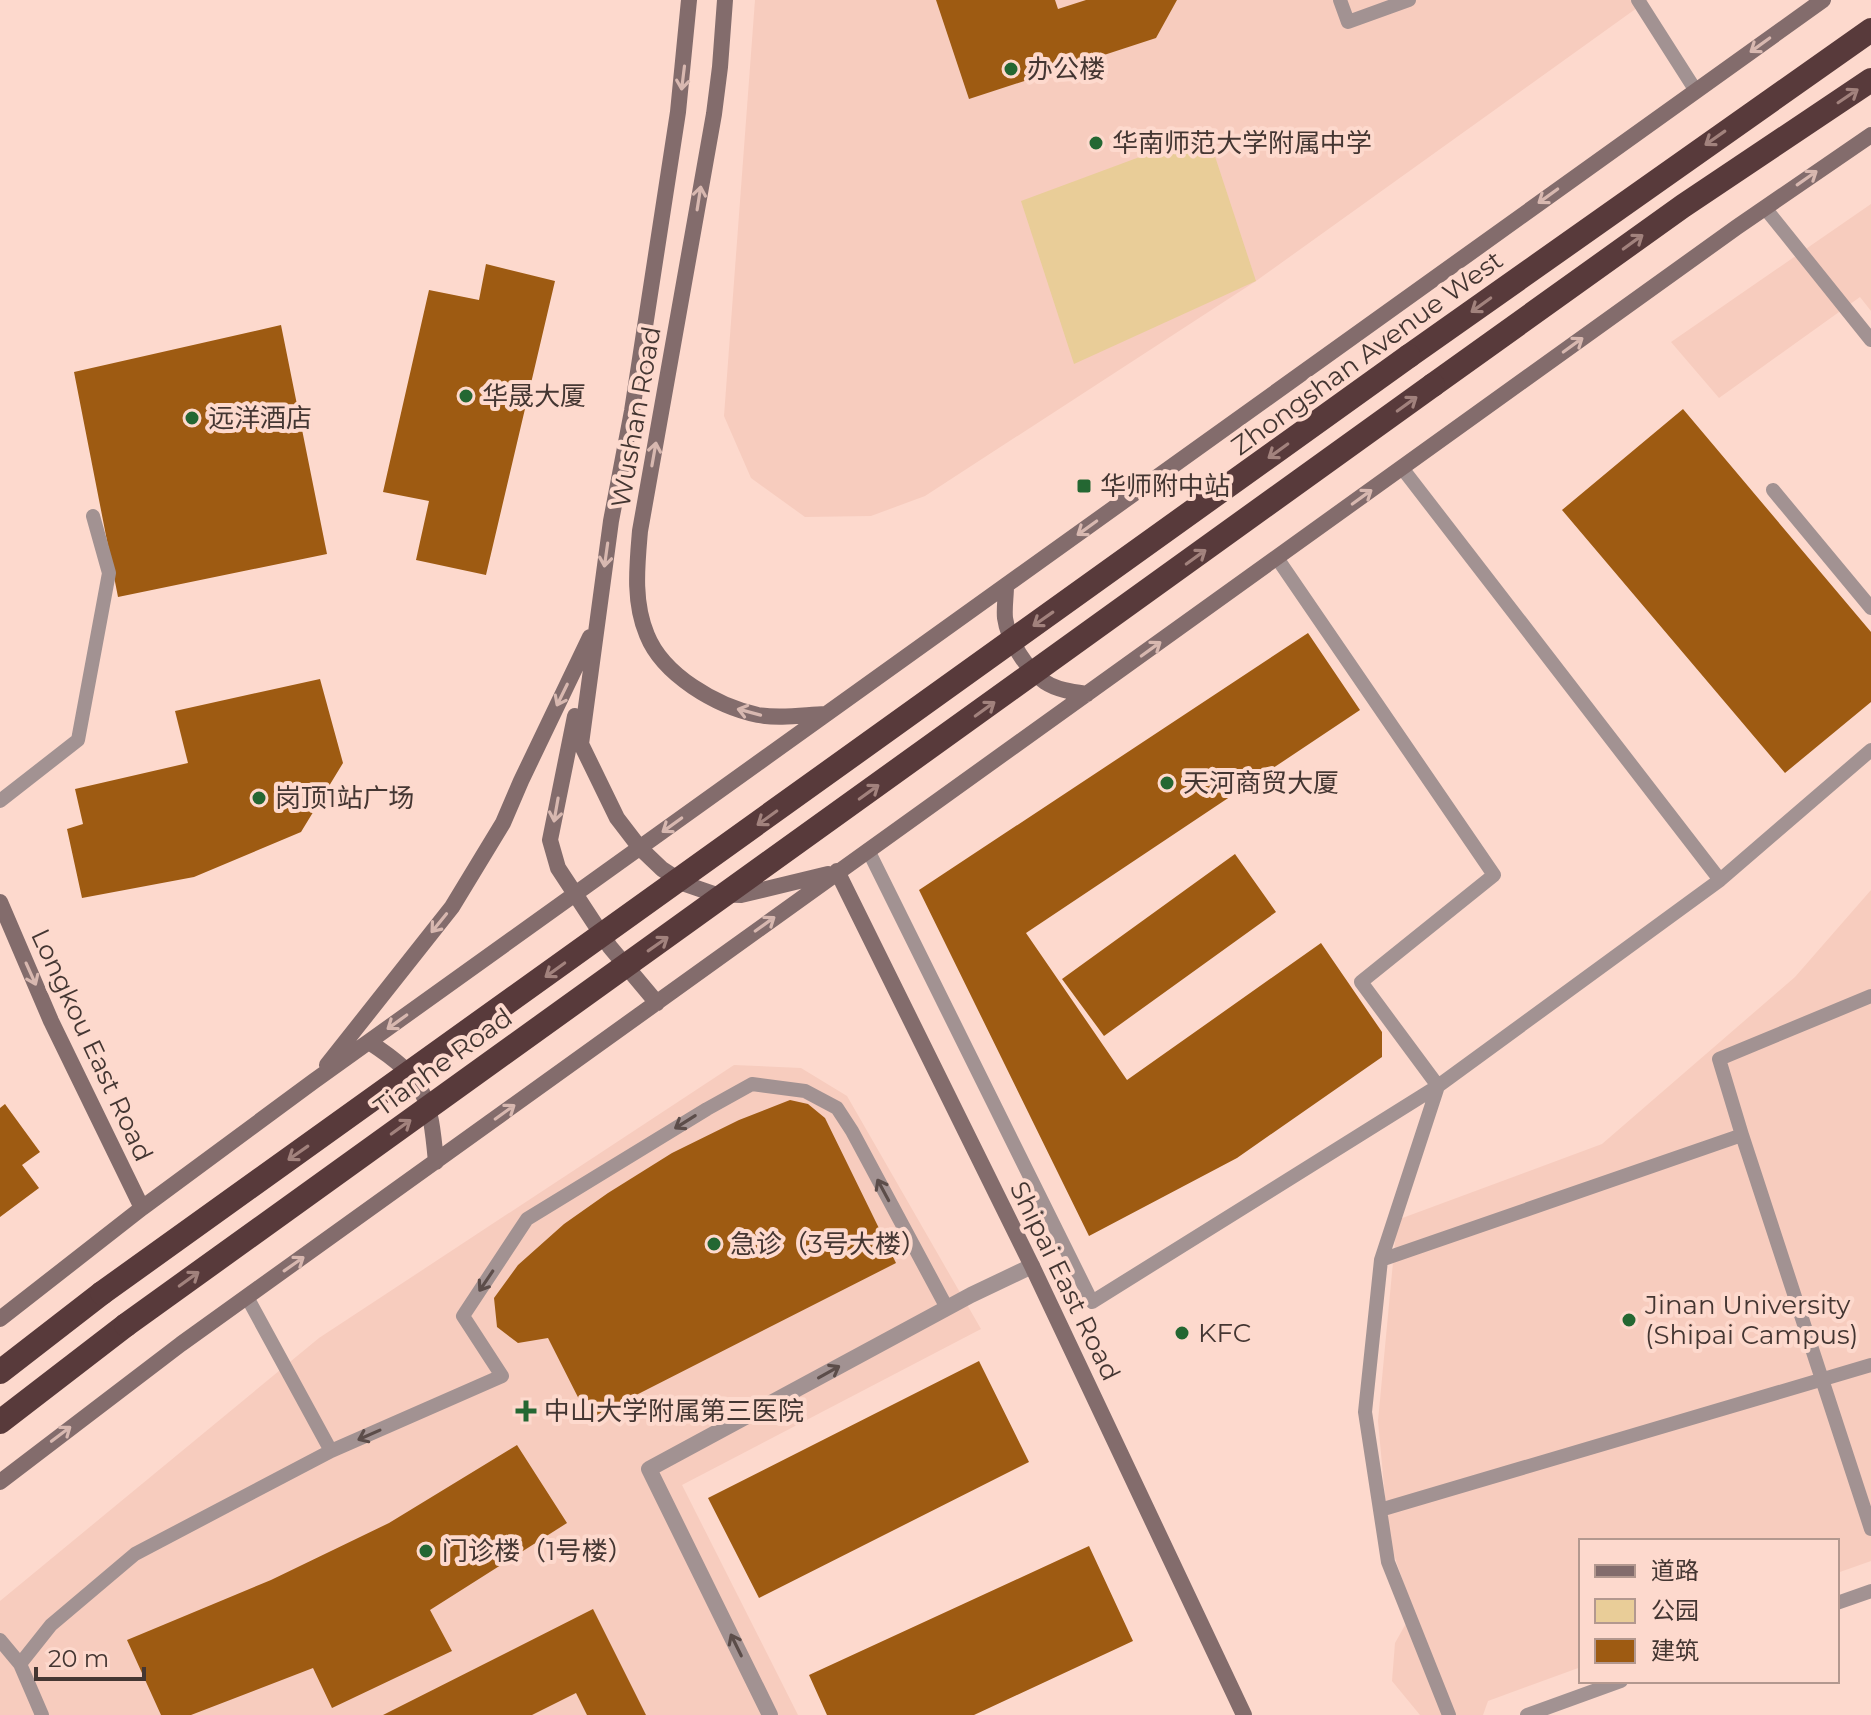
<svg xmlns="http://www.w3.org/2000/svg" width="1871" height="1715" viewBox="0 0 1871 1715" font-family="Montserrat,'Noto Sans SC',sans-serif">
<rect width="100%" height="100%" fill="#fdd9cd"/>
<!-- built -->
<path fill="#f7ccbe" d="M755,0h893l-392,281 -331,215 -54,20 -66,1 -54,-39 -27,-62z
M1871,204v107l-11,-14 -141,101 -48,-56z
M1871,890v671l-34,12v-32h-256v126l-93,34 -5,14h-63l-28,-34 3,-38 18,-32 -24,-71 -11,-119 19,-201 205,-76 193,-167z
M734,1065l67,3 46,28 134,233 -299,156 116,230h-798v-114l319,-263z"/>
<!-- green -->
<path fill="#e9cd98" d="M1207,132l49,149 -182,83 -53,-163z"/>
<!-- building -->
<path fill="#9e5b12" d="M936,0h119l3,9 28,-9h91l-21,38 -187,61z
M486,264l69,17 -69,294 -70,-15 13,-59 -46,-9 46,-202 50,10z
M281,325l46,229 -209,43 -44,-225z
M1683,409l188,223v70l-86,71 -223,-263z
M1308,633l52,77 -334,223 101,147 194,-137 61,89v25l-145,101 -148,78 -170,-346z
M320,679l23,84 -42,69 -107,45 -112,21 -15,-69 16,-5 -8,-35 113,-26 -13,-52z
M1235,854l41,58 -172,124 -42,-57z
M790,1100l18,4 17,14 71,145 -307,156 -41,-81 -30,5 -21,-16 -3,-29 24,-33 46,-41 44,-31 64,-40 67,-33z
M5,1104l35,48 -18,13 17,23 -39,29v-109z
M979,1361l50,101 -270,136 -51,-100z
M517,1445l50,78 -137,87 22,41 -120,57 -19,-40 -122,47h-30l-34,-75 144,-60 118,-57z
M1089,1546l44,95 -159,74h-147l-18,-40z
M593,1609l53,106h-59l-11,-22 -44,22h-149z"/>
<g fill="none" stroke-linecap="round" stroke-linejoin="round">
<!-- lane -->
<path stroke="#a29292" stroke-width="14" d="M1340,0l8,22 61,-22
M1638,0l58,91
M1765,208l106,132
M1402,468l318,412
M1773,490l98,118
M0,801l78,-61 31,-167 -16,-57
M868,850l224,452 346,-216 -77,-104 133,-107 -217,-317
M1742,1135l129,394
M1381,1260l57,-174 282,-206 151,-130
M247,1297l84,154 171,-75 -39,-60 64,-97 180,-110 45,-25 53,7 32,17 15,23 95,177
M1380,1510l491,-145
M1837,1603l34,-12
M0,1640l20,24 22,51
M20,1664l31,-39 84,-71 196,-103
M1449,1715l-61,-153 -23,-150 16,-152 361,-125 -23,-76 152,-63
M1527,1715l94,-34"/>
<!-- street -->
<path stroke="#a29292" stroke-width="16" d="M770,1715l-121,-246 322,-174 61,-29"/>
<!-- secondary -->
<path stroke="#836c6c" stroke-width="16" d="M689,0l-11,112 -46,299 -21,110 -30,223 36,74 23,30 22,21 23,15 29,10 27,1 87,-21
M725,0l-5,67 -6,47 -74,417c-3,35 -7,71 7,104 16,40 69,71 111,80 22,4 45,0 67,-1
M1006,586c0,10 -2,22 -1,32 3,22 21,51 40,64 12,8 28,10 42,12
M575,716l-25,124 8,28 52,79 47,56
M837,871l195,395 212,449
M0,902l51,119 91,187
M369,1042c57,37 61,55 67,120
M327,1065l125,-158 51,-84 18,-42 69,-144
M0,1319l142,-111 172,-127 1509,-1081
M0,1482l181,-138 1556,-1117 134,-92"/>
<!-- highway -->
<path stroke="#583a3b" stroke-width="24" d="M1409,356l462,-326
M1433,385l250,-179 188,-126
M0,1372l102,-79
M0,1422l126,-97"/>
<!-- highway-bridge -->
<path stroke="#583a3b" stroke-width="24" d="M102,1293l1307,-937
M126,1325l1307,-940"/>
</g>
<!-- one-way arrows -->
<defs><path id="oneway-shaft" d="M-6 0H5M1.5-3L5.5 0L1.5 3" fill="none" stroke-width="1.6" stroke-linecap="round" stroke-linejoin="round" transform="scale(2)"/></defs>
<g stroke="#d8b8b0">
<use href="#oneway-shaft" transform="translate(1760 45) rotate(144)"/>
<use href="#oneway-shaft" transform="translate(683 78) rotate(97)"/>
<use href="#oneway-shaft" transform="translate(1807 178) rotate(-35)"/>
<use href="#oneway-shaft" transform="translate(1548 196) rotate(144)"/>
<use href="#oneway-shaft" transform="translate(699 198) rotate(-81)"/>
<use href="#oneway-shaft" transform="translate(1573 345) rotate(-36)"/>
<use href="#oneway-shaft" transform="translate(654 454) rotate(-80)"/>
<use href="#oneway-shaft" transform="translate(1362 497) rotate(-36)"/>
<use href="#oneway-shaft" transform="translate(1087 528) rotate(144)"/>
<use href="#oneway-shaft" transform="translate(606 555) rotate(98)"/>
<use href="#oneway-shaft" transform="translate(1151 649) rotate(-36)"/>
<use href="#oneway-shaft" transform="translate(562 695) rotate(116)"/>
<use href="#oneway-shaft" transform="translate(749 712) rotate(-165)"/>
<use href="#oneway-shaft" transform="translate(556 810) rotate(100)"/>
<use href="#oneway-shaft" transform="translate(672 825) rotate(144)"/>
<use href="#oneway-shaft" transform="translate(439 923) rotate(129)"/>
<use href="#oneway-shaft" transform="translate(765 924) rotate(-36)"/>
<use href="#oneway-shaft" transform="translate(31 974) rotate(66)"/>
<use href="#oneway-shaft" transform="translate(397 1022) rotate(144)"/>
<use href="#oneway-shaft" transform="translate(505 1112) rotate(-36)"/>
<use href="#oneway-shaft" transform="translate(294 1264) rotate(-35)"/>
<use href="#oneway-shaft" transform="translate(61 1434) rotate(-37)"/>
</g>
<g stroke="#a2827d">
<use href="#oneway-shaft" transform="translate(1848 96) rotate(-34)"/>
<use href="#oneway-shaft" transform="translate(1715 138) rotate(145)"/>
<use href="#oneway-shaft" transform="translate(1633 242) rotate(-36)"/>
<use href="#oneway-shaft" transform="translate(1481 305) rotate(144)"/>
<use href="#oneway-shaft" transform="translate(1407 404) rotate(-36)"/>
<use href="#oneway-shaft" transform="translate(1278 451) rotate(144)"/>
<use href="#oneway-shaft" transform="translate(1196 557) rotate(-36)"/>
<use href="#oneway-shaft" transform="translate(1043 619) rotate(145)"/>
<use href="#oneway-shaft" transform="translate(985 709) rotate(-36)"/>
<use href="#oneway-shaft" transform="translate(869 792) rotate(-36)"/>
<use href="#oneway-shaft" transform="translate(767 818) rotate(144)"/>
<use href="#oneway-shaft" transform="translate(658 944) rotate(-35)"/>
<use href="#oneway-shaft" transform="translate(555 970) rotate(144)"/>
<use href="#oneway-shaft" transform="translate(401 1127) rotate(-36)"/>
<use href="#oneway-shaft" transform="translate(298 1153) rotate(145)"/>
<use href="#oneway-shaft" transform="translate(189 1279) rotate(-36)"/>
</g>
<g stroke="#5c4d4a">
<use href="#oneway-shaft" transform="translate(685 1122) rotate(148)"/>
<use href="#oneway-shaft" transform="translate(883 1190) rotate(-118)"/>
<use href="#oneway-shaft" transform="translate(486 1281) rotate(124)"/>
<use href="#oneway-shaft" transform="translate(829 1372) rotate(-29)"/>
<use href="#oneway-shaft" transform="translate(369 1435) rotate(156)"/>
<use href="#oneway-shaft" transform="translate(736 1645) rotate(-116)"/>
</g>
<!-- markers -->
<g fill="#246732" stroke="#fdd9cd" stroke-width="3">
<circle cx="1011" cy="69" r="8"/>
<circle cx="1096" cy="143" r="8"/>
<circle cx="466" cy="396" r="8"/>
<circle cx="192" cy="418" r="8"/>
<rect x="1076" y="478" width="16" height="16" rx="4"/>
<circle cx="1167" cy="783" r="8"/>
<circle cx="259" cy="798" r="8"/>
<circle cx="714" cy="1244" r="8"/>
<circle cx="1629" cy="1320" r="8"/>
<circle cx="1182" cy="1333" r="8"/>
<path d="M522 1399h8v8h8v8h-8v8h-8v-8h-8v-8h8z"/>
<circle cx="426" cy="1551" r="8"/>
</g>
<g text-anchor="middle" stroke-width="8" stroke-linejoin="round" paint-order="stroke">
<!-- poi labels -->
<g font-size="26" fill="#443632" stroke="#fdd9cd" text-anchor="start">
<text x="1027" y="78">办公楼</text>
<text x="1112" y="152">华南师范大学附属中学</text>
<text x="482" y="405">华晟大厦</text>
<text x="208" y="427">远洋酒店</text>
<text x="1100" y="495">华师附中站</text>
<text x="1183" y="792">天河商贸大厦</text>
<text x="275" y="807">岗顶1站广场</text>
<text x="730" y="1253">急诊（3号大楼）</text>
<text x="1645" y="1314">Jinan University<tspan x="1645" dy="30">(Shipai Campus)</tspan></text>
<text x="1198" y="1342">KFC</text>
<text x="544" y="1420">中山大学附属第三医院</text>
<text x="442" y="1560">门诊楼（1号楼）</text>
</g>
<!-- street labels -->
<g font-size="26" fill="#443632" stroke="#fdd9cd">
<text transform="translate(1367 353) rotate(-36)" y="9">Zhongshan Avenue West</text>
<text transform="translate(636 417) rotate(-80)" y="9">Wushan Road</text>
<text transform="translate(92 1045) rotate(65)" y="9">Longkou East Road</text>
<text transform="translate(443 1062) rotate(-36)" y="9">Tianhe Road</text>
<text transform="translate(1065 1281) rotate(64)" y="9">Shipai East Road</text>
</g>
</g>
<!-- legend -->
<rect x="1579" y="1539" width="260" height="144" fill="#fdd9cd" stroke="#b3988f" stroke-width="2"/>
<rect x="1595" y="1565" width="40" height="12" fill="#836c6c" stroke="#b3988f" stroke-width="2"/>
<text x="1651" y="1579" font-size="24" fill="#443632">道路</text>
<rect x="1595" y="1599" width="40" height="24" fill="#e9cd98" stroke="#b3988f" stroke-width="2"/>
<text x="1651" y="1619" font-size="24" fill="#443632">公园</text>
<rect x="1595" y="1639" width="40" height="24" fill="#9e5b12" stroke="#b3988f" stroke-width="2"/>
<text x="1651" y="1659" font-size="24" fill="#443632">建筑</text>
<!-- scale -->
<path d="M36 1667v12h108v-12" fill="none" stroke="#443632" stroke-width="4"/>
<text x="48" y="1667" font-size="24" fill="#443632" stroke="#fdd9cd" stroke-width="6" paint-order="stroke">20 m</text>
</svg>
